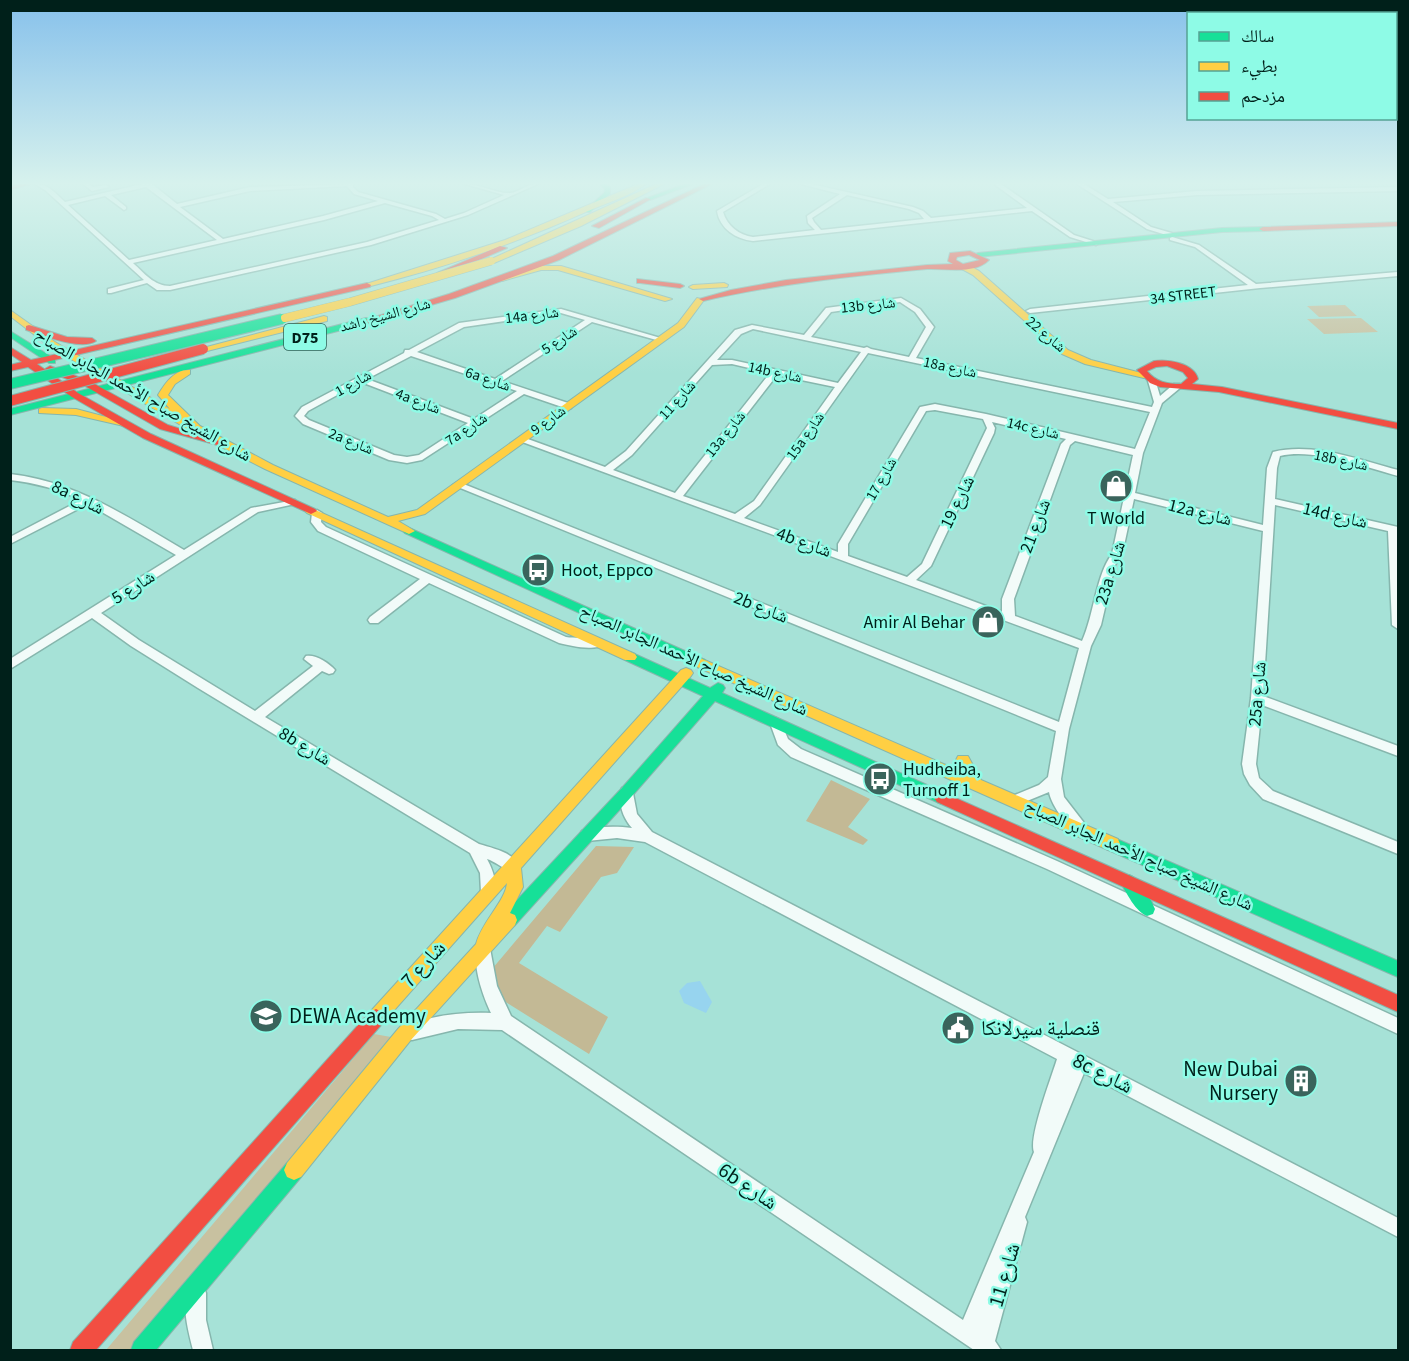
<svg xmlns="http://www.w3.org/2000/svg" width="1409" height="1361" viewBox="0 0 1409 1361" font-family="'Source Sans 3','Noto Naskh Arabic',sans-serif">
<rect width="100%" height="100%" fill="#a6e2d7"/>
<!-- green -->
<path fill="#c8c1a0" d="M1345,305l12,11 -38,1 -12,-11z
M1361,318l17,14 -54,2 -17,-15z
M374,1034l17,3 -146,185 -113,128h-26z"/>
<!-- forest -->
<path fill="#c3b995" d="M831,780l39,19 -22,28 20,13 -5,5 -57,-24z
M596,846l38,1 -17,26 -16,4 -41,55 -13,-6 -28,37 89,54 -19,37 -98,-61 1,-24z"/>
<!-- water -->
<path fill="#97d4ef" d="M700,981l12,21 -6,11 -22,-10 -5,-12 8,-8z"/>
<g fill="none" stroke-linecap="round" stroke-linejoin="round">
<!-- street casing -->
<g stroke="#86b6ad" stroke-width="3">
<path id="street" d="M35,184c13,-1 21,10 30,18l77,-18h10l25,20 73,-17 103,-3v3l5,5 78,22 9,5 19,-6 40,-18 -39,-11c14,0 34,10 45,9 10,-1 17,-10 28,-9l-70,31 -97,30 -201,45h-13l-10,-7 -36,10h-3v-4l36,-9 -99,-90zM347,186l7,8 24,7 -55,15 -100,23 -43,-32 70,-16zM146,187l71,53 -88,20 -61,-55 37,-9 19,14 2,-1v-2l-15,-12zM385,203l47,13 7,4 -72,22 -197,44c-16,0 -26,-13 -37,-23l191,-43z
M83,184h6l4,3 13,-2 3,2 -17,4z
M763,184h7l-47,28c4,14 16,23 30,25l62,-7 -7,-7 -1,-7 33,-22 -39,-10h10l102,23 10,4 8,7 96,-10 -33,-24h7l73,51 25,8 -3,2 -26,-8 -38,-26 -279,30c-17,-2 -33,-12 -36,-30zM847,195l62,14 10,4 5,6 -103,11 -7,-8 -2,-4z
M1077,184h7l24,15 89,-8 201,-4v4l-201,4 -84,7 38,25 24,7v2l-2,1 -26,-8z
M1172,237l27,8 57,39 142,-12v4l-138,12 -230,25 -4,-2 4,-2 218,-24 -53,-38 -25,-7v-2z
M901,298l19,11 14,18 -18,31 236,49 2,-5 -6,-21 1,-2h6l5,17 14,-12h6v4l-18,15 -19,50 -8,40 128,32 4,-57 6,-16c41,-10 86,8 125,18v6c-34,-9 -83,-28 -118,-20l-3,12 -2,31 123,28v102l-6,-4 -4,-94 -113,-26 -12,191 135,50v10l-136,-51 -6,59 3,14 14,13 125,51v12l-135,-55 -13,-14 -6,-11 -2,-10 9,-66 12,-167 -129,-32 -12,56 -7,10 -14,60 -10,21 -22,83 -8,50 3,18 24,31 -2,4c-14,5 -35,-27 -37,-40l-34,14 -5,-1 -2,-4 2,-4 29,-12 9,-8 8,-46 -603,-246 5,-3 3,1 598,239 20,-74 -562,-208 5,-3 3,1 80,29 21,-16 109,-121 17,-5 52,10 22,-27zM900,302l15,10 11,15 -17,30 -38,-8 -4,-2 -3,1 -53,-11 20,-25zM753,329l108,23 -23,31 -106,-23h-15l24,-26zM868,353l282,59 -15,37 -149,-35 -51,-10 -15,3 -82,137v8l-94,-34 16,-13zM732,364l38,9 -95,120 -62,-23 19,-15 80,-90zM777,375l58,12 -81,114 -19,13 -52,-18zM935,410l48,9 4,9 -65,136 -15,13 -59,-21v-12l78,-133zM992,422l74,17 -5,5 -59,155v13l-86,-32 15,-14 63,-133 1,-5zM1075,441l58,14 -21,99c-16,21 -18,61 -30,87l-67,-25 -1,-17 56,-154z
M561,309l103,30 -4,2 -68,-19 -90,59 69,23v4h-6l-41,-14 -102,66 -15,3 -18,-3 -86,-36 -8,-8 7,-9 102,-54 1,-3h4l50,-27zM561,313l24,7 -90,59 -78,-27 47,-25zM411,356l106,35 -43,28 -107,-40zM361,382l107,41 -49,32 -12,2 -13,-2 -85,-35 -5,-4 4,-5z
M10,474c65,7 119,44 174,76l67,-42 44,-8v4l-37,8 -157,101 38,27 116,71 58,-45 -9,-7 2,-3c9,-2 23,7 29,14l-2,3 -4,1 -7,-3 -57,46 214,127c13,4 33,8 40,21l-2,4c-11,4 -20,-7 -30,-10 6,11 11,24 6,38l-5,1 -5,-1 -2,-5 -1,-19 -10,-20 -272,-165 -67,-42 -39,-28 -82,51v-10l166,-104 -88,-51 -78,40v-7l71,-37c-23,-11 -45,-17 -71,-20z
M317,510l5,3 -1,9 5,5 240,110c12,2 32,-2 40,6 -11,9 -34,3 -47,0l-130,-60 -51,40h-8l-2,-3 2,-3 50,-38 -102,-48 -7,-9 1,-9z
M776,718l4,2 8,19 13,10 256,112 341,157v16l-351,-165 -256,-112 -13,-12 -8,-22 2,-3z
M627,787l5,1 5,26 15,18 746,386v19l-314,-164 -59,144 2,5 -32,119 6,9h-27l-472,-320 -44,-1 -46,11 -6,-2 -2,-6 2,-6c27,-11 56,-14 85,-13 -8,-17 -21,-52 -12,-70l5,-2 5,2 8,43 14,30 452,304 71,-168c-6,-14 18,-76 23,-93l-412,-217 -28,-4 -30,3 -5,-2 -2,-4 2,-4c16,-5 34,-5 50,-3 -9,-10 -15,-26 -10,-40z
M196,1283l7,3 3,7v27l7,30h-20c-5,-20 -12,-44 -4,-64z"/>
</g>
<!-- fast casing -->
<g stroke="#86b6ad" stroke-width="2">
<path id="fast" d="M600,184h7l3,3v7l-20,18h-4v-2l18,-17 1,-4z
M684,184h9l-43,16 -5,-1z
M1263,227h3v4l-44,1 -244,25 -4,-2 4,-2 244,-25z
M366,318l3,1v4l-359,92v-6z
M10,331l45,28v4h-6l-39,-26z
M409,528l296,132 2,3 -2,3h-10l-290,-133 -2,-2z
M630,652l80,36 8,-5 5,2 2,3 -3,5 225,101 3,4 -3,4 -5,2 -5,-2 -222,-101 -83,95 -117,129 -6,3 -6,-3 -2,-5 2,-5 119,-127 81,-92 -78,-36 -2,-3z
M1112,837l286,124v16l-292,-128 -2,-5 2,-5z
M1129,875c11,4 21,23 26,34l-2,5 -6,2c-11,-4 -21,-23 -26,-34l2,-5z
M294,1160l7,3 3,7 -3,7 -145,173h-25l3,-8 153,-179z"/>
</g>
<!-- slow casing -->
<g stroke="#86b6ad" stroke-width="2">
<path id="slow" d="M638,184h8c-16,12 -39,19 -58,27 -71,32 -145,57 -221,76l-4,-2 142,-45z
M656,184h8l-83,42 -87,37 -7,-2z
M960,264h6l13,7 89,79 23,10 58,15 -5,3 -59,-14 -23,-10 -89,-79 -13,-7z
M541,266h20l111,33 -7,2 -107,-31h-17l-39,11 -4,-2z
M724,283l4,2 -1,2 -34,2 -4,-2 4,-2z
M697,298l7,2 -20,27 -259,187 -27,7 17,10 -6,3 -144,-65 -71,-36 -145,-87 -39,-30v-6l45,32 115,67 -12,-14c7,-12 17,-26 32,-25v4l-15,10 -7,11 32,31 73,39 115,52 29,-7 261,-187z
M324,316l3,1v4l-124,31 -4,-3z
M42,408l34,1 53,14 -5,3 -48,-11 -37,-2v-4z
M311,508l324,146 2,3 -2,3h-10l-318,-147 -2,-2z
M700,658l262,114 -6,-12 2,-4h10l13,24 137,59 2,5 -2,5 -6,2 -6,-2 -411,-183 -2,-3z
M686,668l5,2 2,3 -2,3 -170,192 2,19 -13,26 5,2 2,5 -2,5 -105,116 -109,136 -7,3 -7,-3 -3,-7 3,-7 111,-134 78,-85c6,-23 29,-42 31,-61l-125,141 -6,3 -6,-3 -3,-6 3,-6 311,-342z"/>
</g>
<!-- jam casing -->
<g stroke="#86b6ad" stroke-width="2">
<path id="jam" d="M20,184h11l-21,6v-4z
M704,184h8l-153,76 -104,38 -86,25 -7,-2 87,-27 104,-38z
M646,198l5,1 -52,29 -7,-2z
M1398,222v4l-135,5 -4,-2 4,-2z
M500,246l7,2 -63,27 -7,-2z
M970,251l19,9c-15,15 -43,8 -62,9 -75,7 -151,15 -224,32l-4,-2 32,-9 55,-10 141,-15 26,-1 -5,-3 2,-8zM969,255l11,5 -17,4 -7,-4 1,-3z
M637,279l43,5 4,2 -4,2 -40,-5h-3z
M367,283l4,2 -1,2 -333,77 41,29 73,41 164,75 2,2 -6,3 -168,-76 -71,-41 -44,-30 -18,4v-6l12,-3 -12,-8v-7l21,13z
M29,325l38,12 25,1 4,3c-15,10 -53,-6 -70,-11v-4z
M1154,361c14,-2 40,2 44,18l-6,5 30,3 176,36v6l-179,-37 -59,-5 -10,-4 -13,-13zM1167,366l16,6 5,6 -7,6c-14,0 -25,-2 -34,-13l9,-4z
M50,366l41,16 77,43 58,18 -5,3 -61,-17 -75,-43 -38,-15 -2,-2z
M942,792l456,203v17l-461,-210 -3,-4 3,-4z
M376,1009l6,3 3,6 -3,6 -286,326h-26l3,-8 297,-330z"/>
</g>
<!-- street -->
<use href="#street" fill="#f2fbf9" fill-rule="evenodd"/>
<!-- fast -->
<use href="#fast" fill="#16e098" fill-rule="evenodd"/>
<!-- slow -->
<use href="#slow" fill="#ffcf43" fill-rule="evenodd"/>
<!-- jam -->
<use href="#jam" fill="#f24e42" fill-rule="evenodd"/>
<!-- fast-bridge-far1 casing -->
<g stroke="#86b6ad" stroke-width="9" stroke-linecap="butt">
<path id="fast-bridge-far1" d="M276,320l9,-2"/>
</g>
<!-- fast-bridge casing -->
<g stroke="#86b6ad" stroke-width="12" stroke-linecap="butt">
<path id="fast-bridge" d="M10,384l272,-65"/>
</g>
<!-- slow-bridge casing -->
<g stroke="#86b6ad" stroke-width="9" stroke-linecap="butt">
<path id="slow-bridge" d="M285,318l65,-16 141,-41"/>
</g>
<!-- jam-bridge casing -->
<g stroke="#86b6ad" stroke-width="12" stroke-linecap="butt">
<path id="jam-bridge" d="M10,401l193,-52"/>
</g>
<!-- fast-bridge-far1 -->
<use href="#fast-bridge-far1" stroke="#16e098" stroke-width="8"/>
<!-- fast-bridge -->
<use href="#fast-bridge" stroke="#16e098" stroke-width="10"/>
<!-- slow-bridge -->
<use href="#slow-bridge" stroke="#ffcf43" stroke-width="8"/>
<!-- jam-bridge -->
<use href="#jam-bridge" stroke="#f24e42" stroke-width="10"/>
</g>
<!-- sky -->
<linearGradient id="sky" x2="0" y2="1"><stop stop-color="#87c1eb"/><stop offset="0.49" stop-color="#d7f2ed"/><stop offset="1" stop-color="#d7f2ed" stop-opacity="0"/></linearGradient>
<rect width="1409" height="374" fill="url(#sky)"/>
<!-- icons -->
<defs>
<g id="shop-disc" transform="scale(1.725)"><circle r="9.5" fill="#3a645c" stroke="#8efbe6"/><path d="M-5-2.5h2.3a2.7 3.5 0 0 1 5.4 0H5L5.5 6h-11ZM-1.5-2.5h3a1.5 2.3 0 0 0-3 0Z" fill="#fff"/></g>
<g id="bus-disc" transform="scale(1.725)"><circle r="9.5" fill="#3a645c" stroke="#8efbe6"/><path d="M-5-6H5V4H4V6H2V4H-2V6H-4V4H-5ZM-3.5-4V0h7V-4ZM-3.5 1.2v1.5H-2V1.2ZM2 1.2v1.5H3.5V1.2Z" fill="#fff"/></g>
<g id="university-disc" transform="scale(1.725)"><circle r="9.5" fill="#3a645c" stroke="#8efbe6"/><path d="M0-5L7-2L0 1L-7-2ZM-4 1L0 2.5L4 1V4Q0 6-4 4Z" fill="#fff"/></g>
<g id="civic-disc" transform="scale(1.725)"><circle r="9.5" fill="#3a645c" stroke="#8efbe6"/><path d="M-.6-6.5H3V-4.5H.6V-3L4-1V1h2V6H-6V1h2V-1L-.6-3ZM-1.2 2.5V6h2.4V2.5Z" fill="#fff"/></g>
<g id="building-disc" transform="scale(1.725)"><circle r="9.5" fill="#3a645c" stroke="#8efbe6"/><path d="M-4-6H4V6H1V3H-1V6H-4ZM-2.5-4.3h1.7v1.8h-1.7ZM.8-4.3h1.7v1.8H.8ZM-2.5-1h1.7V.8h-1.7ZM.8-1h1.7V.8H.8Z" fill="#fff"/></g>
</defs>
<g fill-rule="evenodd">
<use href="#shop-disc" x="1116" y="486"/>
<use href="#bus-disc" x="538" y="570"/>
<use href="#shop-disc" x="988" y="622"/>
<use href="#bus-disc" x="880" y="779"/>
<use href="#university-disc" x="266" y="1016"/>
<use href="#civic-disc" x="958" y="1028"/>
<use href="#building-disc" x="1301" y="1081"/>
</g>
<g text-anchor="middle" stroke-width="5" stroke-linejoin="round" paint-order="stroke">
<!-- far-street labels -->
<g font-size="15" fill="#00201a" stroke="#8efbe6">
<text transform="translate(1183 295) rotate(-7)" y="5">34 STREET</text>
<text transform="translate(868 305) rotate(-6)" y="5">13b شارع</text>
<text transform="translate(385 315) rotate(-15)" y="5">شارع الشيخ راشد</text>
<text transform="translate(532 315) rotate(-7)" y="5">14a شارع</text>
<text transform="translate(1046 334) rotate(40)" y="5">شارع 22</text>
<text transform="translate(559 340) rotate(-33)" y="5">شارع 5</text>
<text transform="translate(950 367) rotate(12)" y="5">18a شارع</text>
<text transform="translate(775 372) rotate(12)" y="5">14b شارع</text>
<text transform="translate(488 379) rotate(19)" y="5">6a شارع</text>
<text transform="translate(353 383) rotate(-29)" y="5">شارع 1</text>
<text transform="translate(677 400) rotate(-48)" y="5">شارع 11</text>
<text transform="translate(418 401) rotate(21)" y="5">4a شارع</text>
<text transform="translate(548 420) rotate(-36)" y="5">شارع 9</text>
<text transform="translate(1033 428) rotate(13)" y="5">14c شارع</text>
<text transform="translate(466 429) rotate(-34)" y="5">7a شارع</text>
<text transform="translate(725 434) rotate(-51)" y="5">13a شارع</text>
<text transform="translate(805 436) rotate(-55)" y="5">15a شارع</text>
<text transform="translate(351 441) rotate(22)" y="5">2a شارع</text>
<text transform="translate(1341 460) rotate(12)" y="5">18b شارع</text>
<text transform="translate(881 479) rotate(-60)" y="5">شارع 17</text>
</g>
<!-- shield labels -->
<rect fill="#8efbe6" stroke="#2b6257" stroke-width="1.5" x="284" y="324" width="42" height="26" rx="4.5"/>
<g font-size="16" font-weight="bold" fill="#00201a">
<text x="305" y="343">D75</text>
</g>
<!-- street labels -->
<g font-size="18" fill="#00201a" stroke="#8efbe6">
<text transform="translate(143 395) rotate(30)" y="6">شارع الشيخ صباح الأحمد الجابر الصباح</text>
<text transform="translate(78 497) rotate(26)" y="6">8a شارع</text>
<text transform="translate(957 502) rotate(-64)" y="6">شارع 19</text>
<text transform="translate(1200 512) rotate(14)" y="6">12a شارع</text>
<text transform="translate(1335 515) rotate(13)" y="6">14d شارع</text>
<text transform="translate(1035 526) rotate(-69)" y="6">شارع 21</text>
<text transform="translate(804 542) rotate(20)" y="6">4b شارع</text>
<text transform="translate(1110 573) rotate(-73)" y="6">23a شارع</text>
<text transform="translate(133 587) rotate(-32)" y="6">شارع 5</text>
<text transform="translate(761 607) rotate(22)" y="6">2b شارع</text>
<text transform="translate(694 660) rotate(24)" y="6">شارع الشيخ صباح الأحمد الجابر الصباح</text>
<text transform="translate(1257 694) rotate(-85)" y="6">25a شارع</text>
<text transform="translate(305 746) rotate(31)" y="6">8b شارع</text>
<text transform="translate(1139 855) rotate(24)" y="6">شارع الشيخ صباح الأحمد الجابر الصباح</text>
</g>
<!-- poi labels -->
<g font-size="18" fill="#00201a" stroke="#8efbe6" text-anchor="start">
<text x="1116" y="524" text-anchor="middle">T World</text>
<text x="561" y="576">Hoot, Eppco</text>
<text x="965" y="628" text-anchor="end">Amir Al Behar</text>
<text x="903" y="775">Hudheiba,<tspan x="903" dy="21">Turnoff 1</tspan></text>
</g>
<!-- near-street labels -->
<g font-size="21" fill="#00201a" stroke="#8efbe6">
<text transform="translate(423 964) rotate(-48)" y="7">شارع 7</text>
<text transform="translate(1103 1073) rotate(27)" y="7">8c شارع</text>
<text transform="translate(748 1186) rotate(34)" y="7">6b شارع</text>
<text transform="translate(1004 1275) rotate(-74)" y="7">شارع 11</text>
</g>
<!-- near-poi labels -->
<g font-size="21" fill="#00201a" stroke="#8efbe6" text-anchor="start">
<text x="289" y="1023">DEWA Academy</text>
<text x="981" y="1035">قنصلية سيرلانكا</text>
<text x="1278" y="1076" text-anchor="end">New Dubai<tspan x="1278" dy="24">Nursery</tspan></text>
</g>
</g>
<!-- border -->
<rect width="1409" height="1361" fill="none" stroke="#00201a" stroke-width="24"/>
<!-- legend -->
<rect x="1187" y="12" width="210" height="108" fill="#8efbe6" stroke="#55a394" stroke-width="1.5"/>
<rect x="1199" y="32" width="30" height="9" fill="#16e098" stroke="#55a394" stroke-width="1.5"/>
<text x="1241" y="42" font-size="18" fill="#00201a">سالك</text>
<rect x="1199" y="62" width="30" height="9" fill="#ffcf43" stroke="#55a394" stroke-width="1.5"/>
<text x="1241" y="72" font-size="18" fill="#00201a">بطيء</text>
<rect x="1199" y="92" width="30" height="9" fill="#f24e42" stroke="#55a394" stroke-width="1.5"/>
<text x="1241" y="102" font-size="18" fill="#00201a">مزدحم</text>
</svg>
